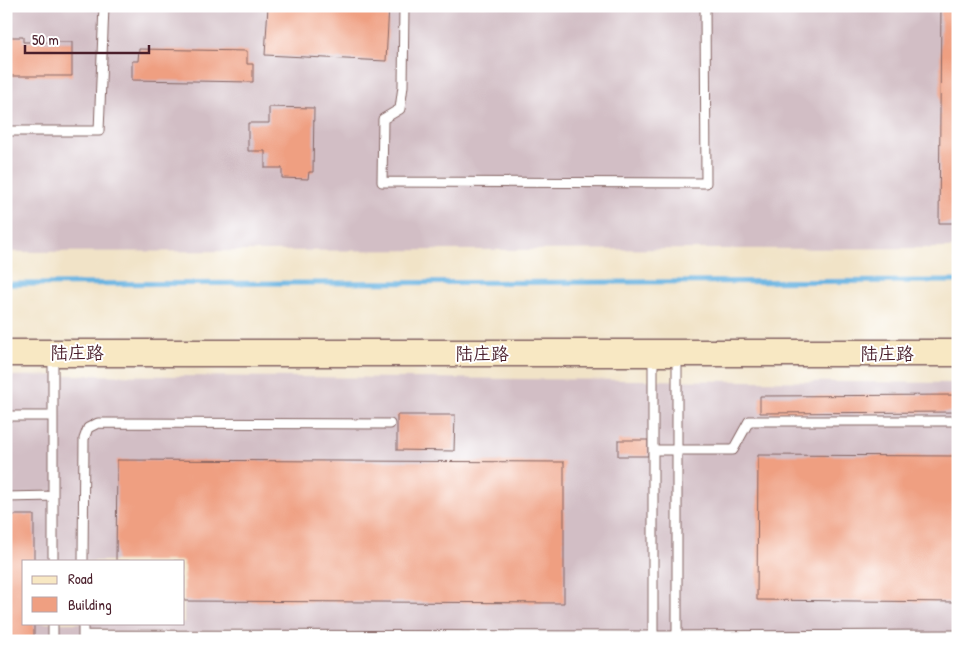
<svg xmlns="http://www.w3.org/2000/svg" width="964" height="647" viewBox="0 0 964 647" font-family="'Patrick Hand','LXGW WenKai TC',sans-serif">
<rect width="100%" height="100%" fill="#fff"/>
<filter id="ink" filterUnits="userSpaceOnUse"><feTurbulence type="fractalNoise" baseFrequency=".02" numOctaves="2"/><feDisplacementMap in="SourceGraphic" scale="10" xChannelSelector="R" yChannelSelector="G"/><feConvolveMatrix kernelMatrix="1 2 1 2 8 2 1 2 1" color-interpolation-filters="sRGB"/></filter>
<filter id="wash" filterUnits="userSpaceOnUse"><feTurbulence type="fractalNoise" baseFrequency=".0096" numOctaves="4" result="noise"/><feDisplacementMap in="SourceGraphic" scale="20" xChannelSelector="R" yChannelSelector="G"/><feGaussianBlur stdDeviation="1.12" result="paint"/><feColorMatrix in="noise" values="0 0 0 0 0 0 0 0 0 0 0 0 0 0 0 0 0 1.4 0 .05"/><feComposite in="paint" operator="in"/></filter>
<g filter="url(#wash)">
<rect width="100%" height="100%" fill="#f1e3c7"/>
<!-- industrial -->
<path fill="#d2bec5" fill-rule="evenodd" d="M6,6h952v242l-952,4z
M72,375l886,8v258h-952v-265zM24,561h160v62h-160z"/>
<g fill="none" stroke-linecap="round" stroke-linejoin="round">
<!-- stream -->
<path stroke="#68b3e1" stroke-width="5" d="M6,284l952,-3"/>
</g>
<g id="blocks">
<!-- building -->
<path fill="#ef9f81" d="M268,6h121l-3,55 -121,-6z
M941,6h17v217h-19z
M6,37h17v5h49v34h-66z
M139,49l108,2v13h6v18l-121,-2v-19h6z
M269,107l45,1 -1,64h-4l-1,7 -26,-1v-10h-17v-17h-17v-28h21z
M958,395v17l-198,1v-17z
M397,415h58l-1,36 -57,-1z
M6,429h2l1,50h-3z
M618,440h30v16h-30z
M758,455l200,1v146l-201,-2z
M117,460l447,2v141l-380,-2v-40h-68z
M6,515h28v46h-10v62h10v18h-28z"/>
</g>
</g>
<g filter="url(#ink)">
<use href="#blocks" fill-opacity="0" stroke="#846462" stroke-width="1"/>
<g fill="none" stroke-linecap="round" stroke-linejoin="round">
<!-- lane casing -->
<g stroke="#846462" stroke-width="11">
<path id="lane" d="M404,6l-1,80 -3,23 -17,10 -1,63 324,1 -1,-177
M6,131h93l5,-125
M6,416h47
M653,450h80l16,-29h209
M6,497l47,-1
M53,561v-205
M83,561l1,-122 4,-11 10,-5 292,1
M83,635l570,1 305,-1
M83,640v-17
M53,641v-18
M653,641v-285
M677,641v-285"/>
</g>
<!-- secondary casing -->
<g stroke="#846462" stroke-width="29">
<path id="secondary" d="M6,353h952"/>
</g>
<!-- lane -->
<use href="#lane" stroke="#fff" stroke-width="9"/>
<!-- secondary -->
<use href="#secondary" stroke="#f8e8c3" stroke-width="26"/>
</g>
</g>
<g text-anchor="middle" stroke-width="4" stroke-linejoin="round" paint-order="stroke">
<!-- street labels -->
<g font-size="18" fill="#4a1f2b" stroke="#fff">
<text x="77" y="359">陆庄路</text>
<text x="482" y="360">陆庄路</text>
<text x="887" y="360">陆庄路</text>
</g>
</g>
<!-- margin -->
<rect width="964" height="647" fill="none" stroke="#fff" stroke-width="25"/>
<!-- legend -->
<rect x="22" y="560" width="162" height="65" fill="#ffffff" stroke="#b7a5aa"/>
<rect x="32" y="576" width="25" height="8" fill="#f8e8c3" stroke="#b7a5aa"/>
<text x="68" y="584" font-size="15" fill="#4a1f2b">Road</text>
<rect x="32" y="597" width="25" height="15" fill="#ef9f81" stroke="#b7a5aa"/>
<text x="68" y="610" font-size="15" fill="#4a1f2b">Building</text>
<!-- scale -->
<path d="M25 45v8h124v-8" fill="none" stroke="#4a1f2b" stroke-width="2.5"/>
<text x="32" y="45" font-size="15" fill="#4a1f2b" stroke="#ffffff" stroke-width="4" paint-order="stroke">50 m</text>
</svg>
